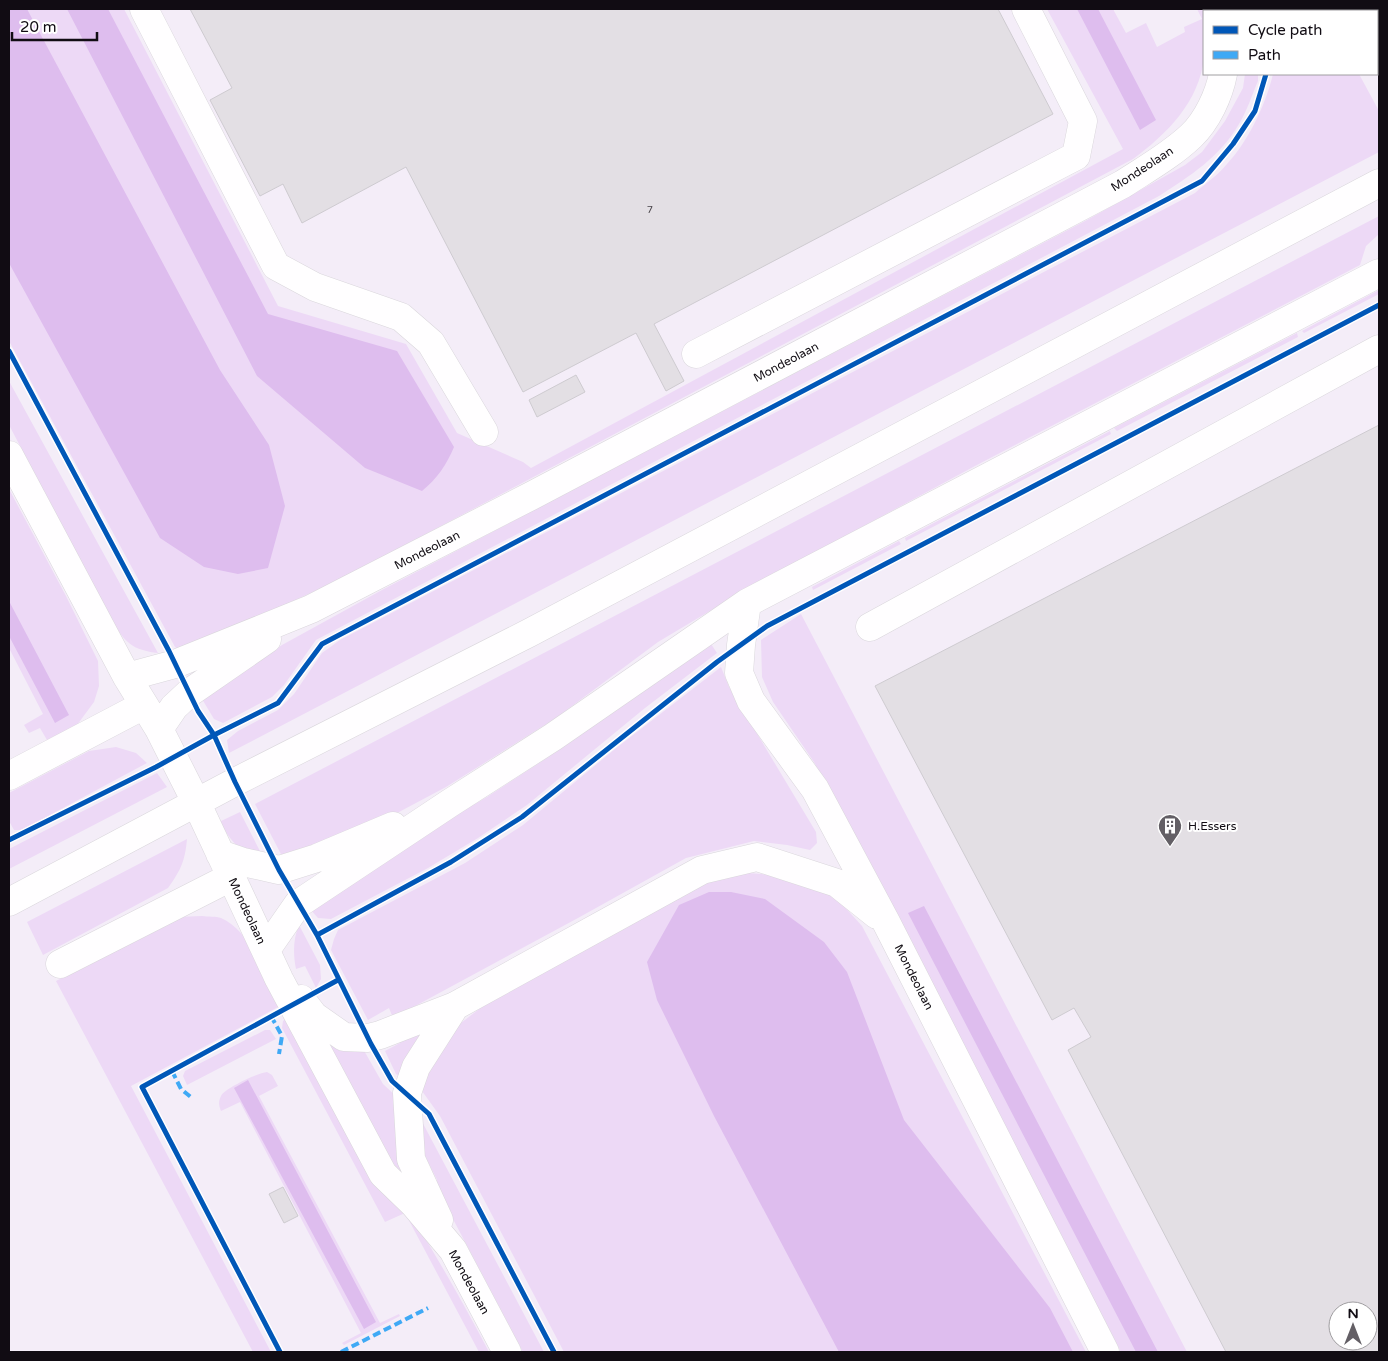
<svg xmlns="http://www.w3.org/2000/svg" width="1388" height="1361" viewBox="0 0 1388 1361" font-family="'Varela Round',sans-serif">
<rect width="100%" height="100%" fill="#fcfafd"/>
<!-- built -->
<path fill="#f4edf8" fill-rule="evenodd" d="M9,9h1370v1343h-1370zM1204,11h173v63h-173zM1338,1311h30v30h-30z"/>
<!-- green -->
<path fill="#edd9f6" d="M9,9h115l154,297 128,38 51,89 66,29 8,6 592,-319 -76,-140h66l13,24 20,-10 11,24 28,-15 -1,-5 18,-8 -5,-10h11v2h-4c0,15 2,32 0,47 -5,44 -37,76 -71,101l-792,420 -159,73 -7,-5 -166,-306z
M1245,74h13v7c-6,14 -11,30 -19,43 -19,33 -49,52 -80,72l-843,444 -32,45 -12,12 -49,26 -9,-4 -12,-20 80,-54 100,-55 705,-370 98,-55 17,-13 23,-31 18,-33z
M1273,74h86l20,37v41l-1150,601 -2,-13 11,-9 40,-21 16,-16 28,-41 18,-13 855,-447c10,-9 23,-18 32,-29 21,-22 39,-60 46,-90z
M1379,216v18l-13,12 -6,19 -385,201 -230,124 -87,52 -102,76 -110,69 -47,25 -116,46 -28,-54z
M1379,290v4l-75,39 -2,-2z
M1297,333l1,4 -181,94 -3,-3z
M9,381l149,272c-25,-3 -33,-10 -45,-31l-104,-197z
M1110,431l1,3 -205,107 -1,-3z
M9,489l57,107 32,65 1,25 -5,16 -17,23 -30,15 -7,-12 -11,5 -5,-8 19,-11 -34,-66z
M899,541l2,3 -88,46 -1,-3z
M801,614l386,738h-66l-307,-590 -41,-60 -11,-25 -1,-37z
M711,644l6,9 -72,55 -118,97 -49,33 -50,30 -97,51 -13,-1 -8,-9 83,-59 94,-53 69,-45z
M721,667l8,20 87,145 1,11 -7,7 -23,-5 -33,-4 -68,17 -108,60 -185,100 -4,-10 -21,12 -37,-70 3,-11 4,-9 127,-67 58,-38 92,-76z
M116,747l20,6 11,10 -125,67h-8l-5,-9v-28l80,-42z
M157,773l10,14 -158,82v-20z
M240,812l23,45c-25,-4 -31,-16 -44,-35z
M187,839c-2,22 -6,31 -19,49l-125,67 -16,-33z
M748,873l36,3 47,16 31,34 224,426h-522l-124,-236 -18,-25 7,-25 28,-40 34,-26 222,-120z
M202,916c6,1 14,0 19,2 31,14 46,60 59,88l-149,80 140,266h-18l-197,-371 121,-64z
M299,925l21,40 1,14 -5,9 -11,-22 -9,3c-3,-15 -3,-30 3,-44z
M288,1017c69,111 141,220 201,335h-10l-74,-139 -20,9 -103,-194 1,-7z
M427,1023l-25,55 -6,-4 -11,-23 15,-8 -4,-9z
M265,1030h5l6,9 -89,46 -4,-9 2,-5z
M319,1035l43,12 21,37 15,14 8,75 -6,3 1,-4 -12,-13z
M267,1072l5,3 6,11 -19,10 121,227 19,-9 1,2 -56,29 -2,-2 19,-10 -121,-231 -19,9c-2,-5 -3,-9 0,-15 4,-8 37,-23 46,-24z
M419,1116l125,236h-21l-89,-169 3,-3 -13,-26z"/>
<!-- water -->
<path fill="#debdee" d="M9,9h18l193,361 49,75 16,61 -17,62 -30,6 -34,-7 -44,-29 -151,-275z
M67,9h41l160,305 129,37 57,96c-7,17 -17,32 -32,44l-57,-23 -108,-92z
M1077,9h21l58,111 -16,10z
M9,601l60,114 -14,8 -46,-87z
M709,892h22l34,7 59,43 23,30 57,148 146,188 23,44h-234l-125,-236 -57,-116 -10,-38 32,-57z
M924,906l234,446h-22l-228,-439z
M248,1080l128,242 -12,7 -130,-241z"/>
<!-- building -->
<path fill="#e3dfe4" stroke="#cecbd0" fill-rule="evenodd" d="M190,9h808l55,105 -399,210 30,57 -18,10 -30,-58 -113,59 -117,-225 -104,56 -19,-39 -23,12 -50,-96 22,-12z
M576,375l9,17 -48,25 -8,-17z
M1379,425v927h-153l-158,-302 23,-13 -17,-29 -22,12 -177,-334zM1338,1311h30v30h-30z
M283,1187l15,29 -14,7 -15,-29z"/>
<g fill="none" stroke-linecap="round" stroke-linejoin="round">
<!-- minor casing -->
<g stroke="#dad7dc" stroke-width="29">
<path id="minor" d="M144,9l132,257 39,21 86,30 30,26 53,89
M1229,9l1,2
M696,354l380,-198 7,-35 -57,-112
M9,455l118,222 32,52 38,75 82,175 104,195 31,30 39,46 54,102
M747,603l-6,42 -2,28 12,28 64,88 71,133 219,430
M870,627l509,-278
M127,677l48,-13 136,-55 220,-113 592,-312c23,-15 48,-29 68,-48 16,-15 28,-41 32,-62
M159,729l15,-22 15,-14 78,-54
M9,776l135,-71
M220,854l23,8 36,8 38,-12 76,-32
M9,902l226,-120 294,-149 850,-450
M266,950l32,-46 152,-101 103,-66 194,-134 632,-330
M60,964l171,-87
M301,999l13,17 30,21 24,1 12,-3 75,-29 247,-136 55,-13 80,26 40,32
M439,1220l-28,-61 -4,-66 9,-26 39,-61"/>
</g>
<!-- minor -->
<use href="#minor" stroke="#fffeff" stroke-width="28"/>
<!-- quiet -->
<path stroke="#3fa9f5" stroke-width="4" stroke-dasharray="8 4" stroke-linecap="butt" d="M271,1016l11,20 -3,18
M172,1071l9,18 11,9
M341,1352l87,-44"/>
<!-- cycleway casing -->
<g stroke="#fff" stroke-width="8">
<path id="cycleway" d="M9,351l160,300 29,60 16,24 21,47 44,88 38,65 54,109 21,37 37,33 125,238
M9,840l147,-73 58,-32 64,-32 44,-59 880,-463 31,-37 22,-33 11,-37
M317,935l134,-73 71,-45 195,-155 50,-36 612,-321
M280,1352l-138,-265 196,-107"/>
</g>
<!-- cycleway -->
<use href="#cycleway" stroke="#0057b8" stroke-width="5"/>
</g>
<!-- icons -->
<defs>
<g id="building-pin" transform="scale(1.25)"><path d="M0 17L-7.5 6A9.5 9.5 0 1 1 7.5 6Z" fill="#635f65" stroke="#fff"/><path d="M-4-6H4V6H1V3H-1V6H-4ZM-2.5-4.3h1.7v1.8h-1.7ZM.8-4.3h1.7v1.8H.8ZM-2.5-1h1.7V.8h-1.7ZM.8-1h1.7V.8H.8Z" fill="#fff"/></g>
</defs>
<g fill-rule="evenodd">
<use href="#building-pin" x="1170" y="826"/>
</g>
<g text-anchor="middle" stroke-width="4" stroke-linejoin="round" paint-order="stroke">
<!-- number labels -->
<g font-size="10" fill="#49444a">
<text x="650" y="213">7</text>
</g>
<!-- street labels -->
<g font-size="12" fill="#110c13" stroke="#fff">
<text transform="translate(1142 169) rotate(-33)" y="4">Mondeolaan</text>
<text transform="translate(786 362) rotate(-28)" y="4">Mondeolaan</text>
<text transform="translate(427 550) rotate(-27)" y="4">Mondeolaan</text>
<text transform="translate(247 911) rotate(65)" y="4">Mondeolaan</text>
<text transform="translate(914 977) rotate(63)" y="4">Mondeolaan</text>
<text transform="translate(469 1282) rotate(61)" y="4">Mondeolaan</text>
</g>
<!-- poi labels -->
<g font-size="12" fill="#110c13" stroke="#fff" text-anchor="start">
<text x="1188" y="830">H.Essers</text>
</g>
</g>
<!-- border -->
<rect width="1388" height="1361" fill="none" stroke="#110c13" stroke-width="20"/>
<!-- legend -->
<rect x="1203" y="10" width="175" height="65" fill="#ffffff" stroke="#a09ea1"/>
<rect x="1213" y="26" width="25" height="8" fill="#0057b8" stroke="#a09ea1"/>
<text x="1248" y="35" font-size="15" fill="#110c13">Cycle path</text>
<rect x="1213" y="51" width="25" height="8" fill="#3fa9f5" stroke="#a09ea1"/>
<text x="1248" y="60" font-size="15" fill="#110c13">Path</text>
<!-- north arrow -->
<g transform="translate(1353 1326)"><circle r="24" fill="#ffffff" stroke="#a09ea1"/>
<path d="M0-4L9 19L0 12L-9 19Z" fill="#635f65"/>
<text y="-8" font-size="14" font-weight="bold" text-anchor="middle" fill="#110c13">N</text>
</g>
<!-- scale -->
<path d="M12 32v8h85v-8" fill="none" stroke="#110c13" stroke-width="2.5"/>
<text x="20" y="32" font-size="15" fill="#110c13" stroke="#ffffff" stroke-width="4" paint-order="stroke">20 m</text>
</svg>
